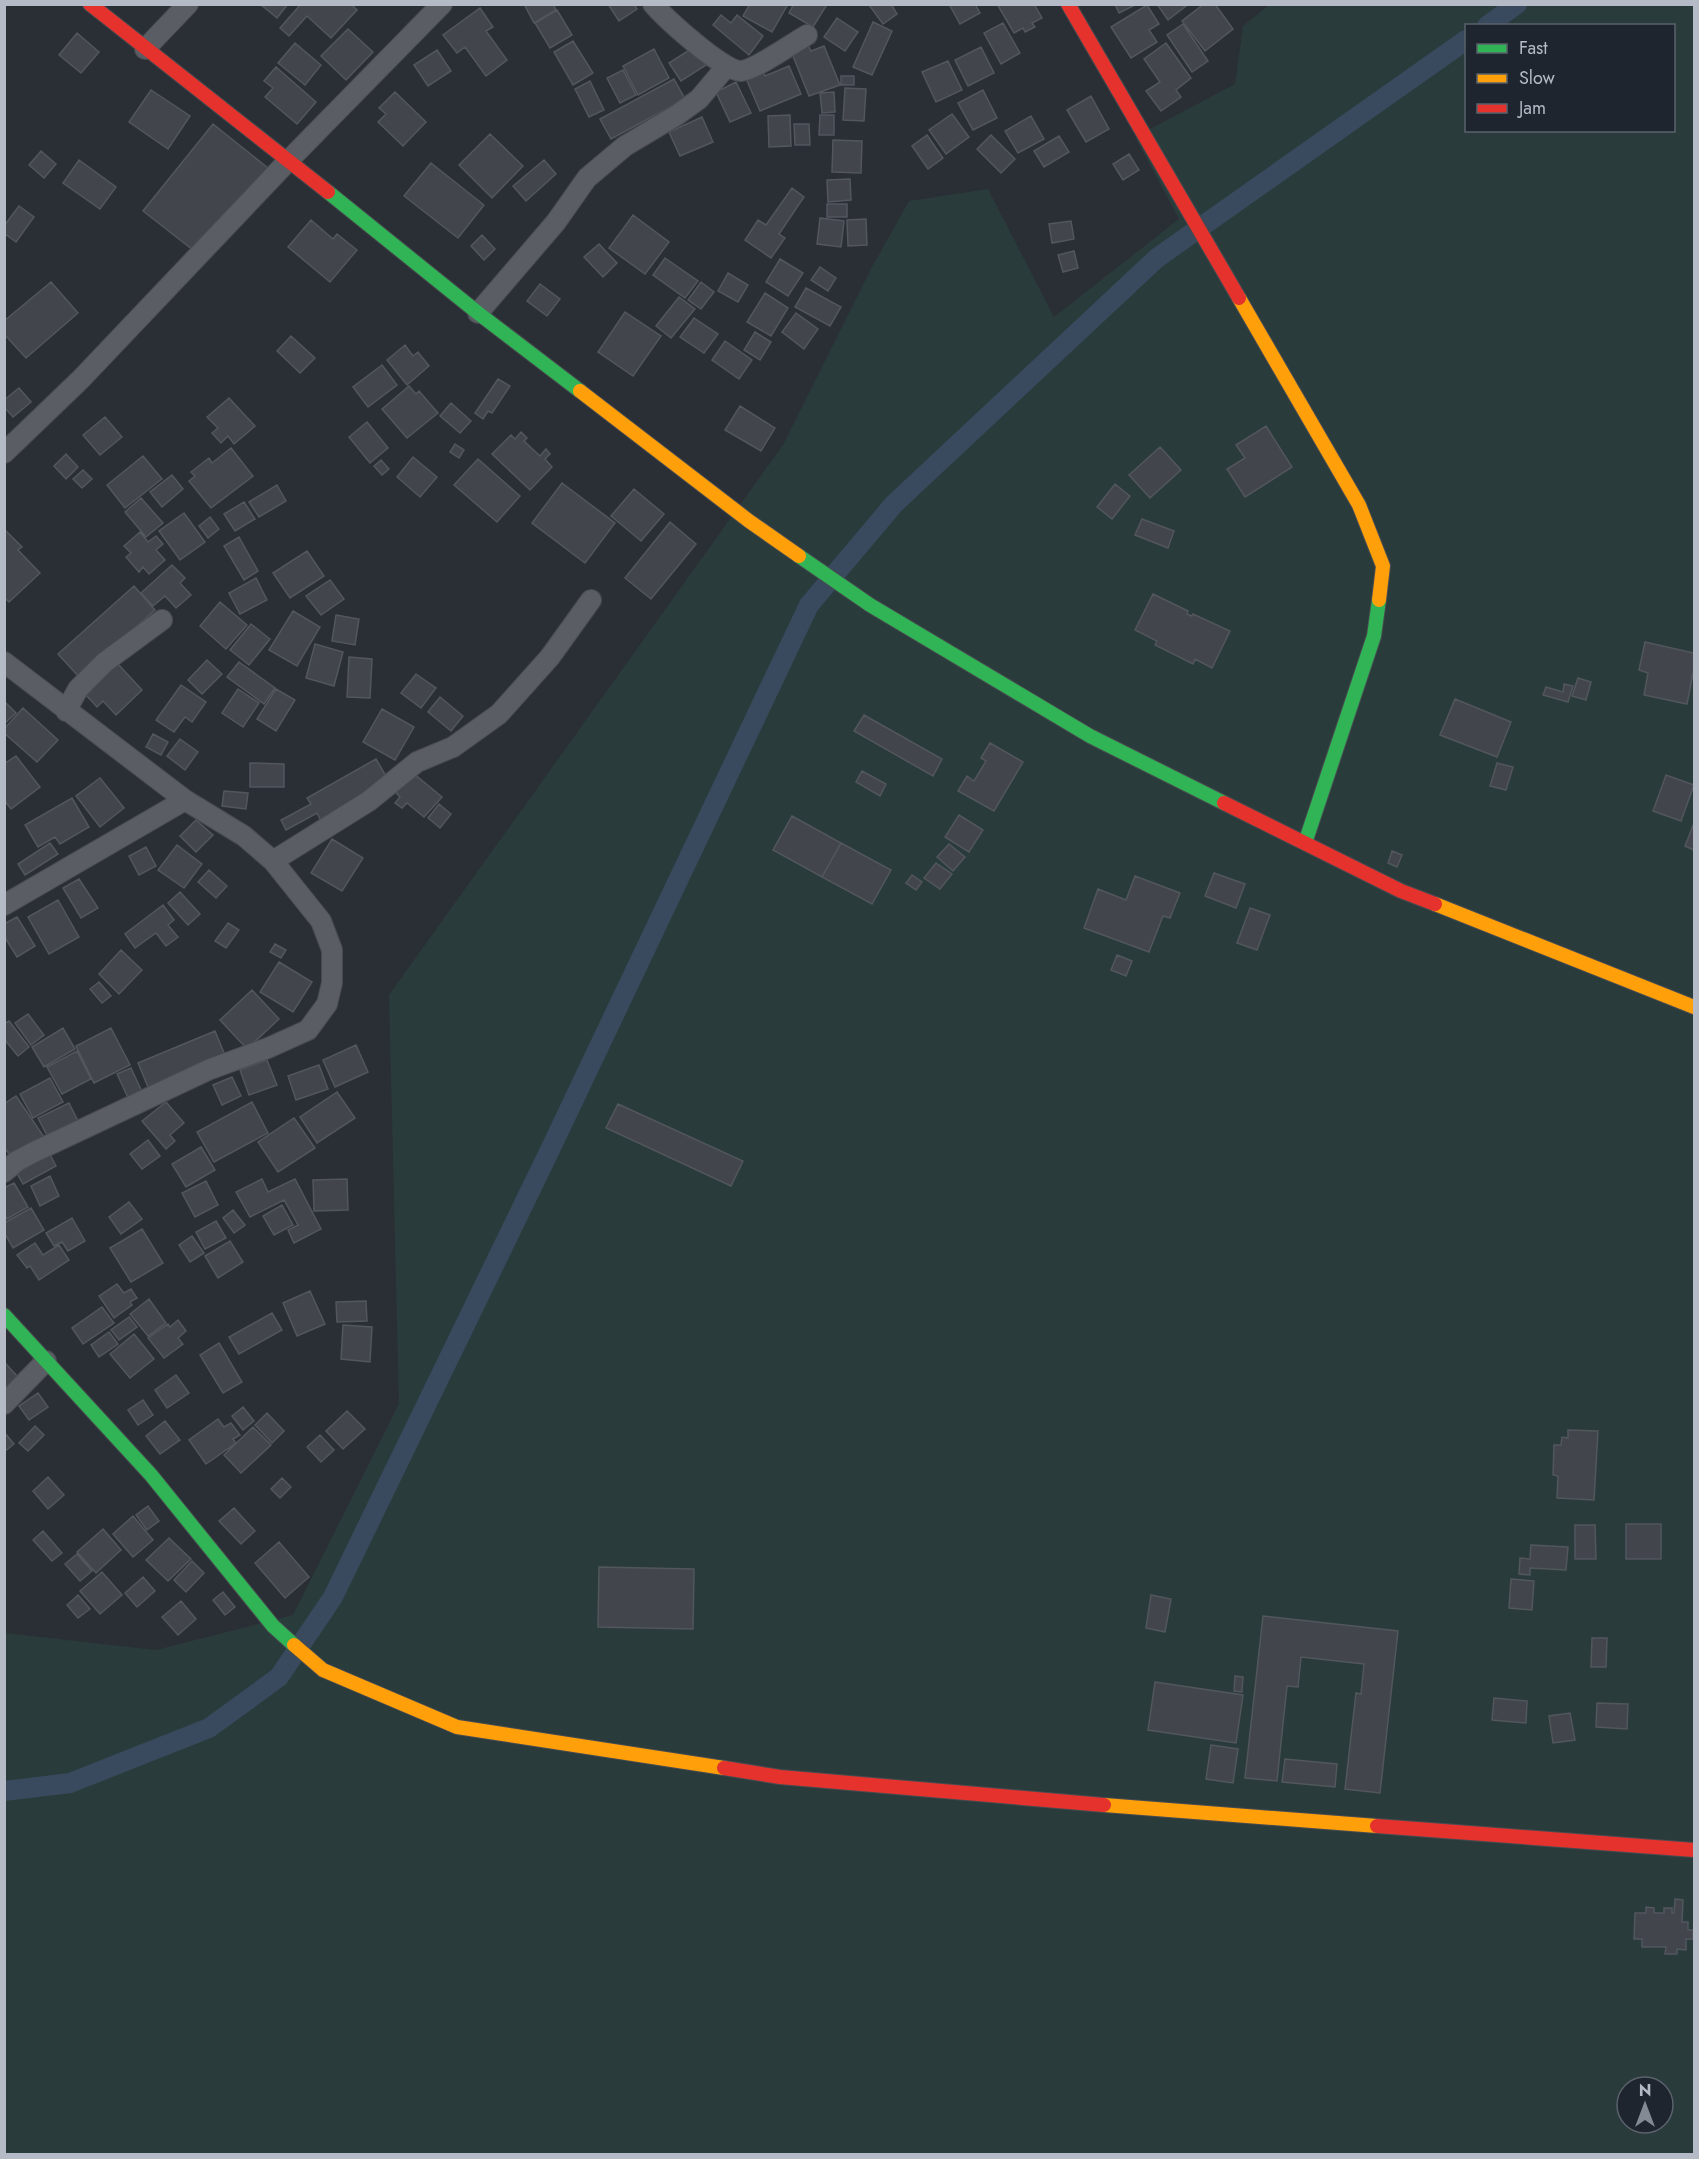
<svg xmlns="http://www.w3.org/2000/svg" width="1699" height="2159" viewBox="0 0 1699 2159" font-family="Jost,sans-serif">
<rect width="100%" height="100%" fill="#2a2f35"/>
<!-- green -->
<path fill="#2a3b3c" fill-rule="evenodd" d="M1269,5h425v2149h-1689v-521l151,17 137,-35 106,-211 -10,-409 394,-550 88,-176 38,-68 79,-12 66,128 125,-98 -44,-82 100,-53 8,-58zM1466,26h208v104h-208zM1627,2087h36v36h-36z"/>
<g fill="none" stroke-linecap="round" stroke-linejoin="round">
<!-- canal -->
<path stroke="#3a4a5e" stroke-width="20" d="M1487,26l30,-22
M4,1791l66,-8 139,-55 70,-51 54,-80 215,-443 261,-549 85,-101 263,-246 309,-218"/>
</g>
<!-- building -->
<path fill="#42464c" stroke="#52565d" stroke-width="1.5" d="M260,4h28l-11,14z
M301,4h50l6,6 -26,28 -24,-22 -18,20 -9,-8z
M524,4h29l3,6 -22,13z
M608,4h26l3,5 -18,12z
M750,4h38l-16,28 -29,-16z
M794,4h30l2,2 -13,21 -24,-14z
M891,4l6,10 -14,10 -14,-19z
M949,4h26l5,9 -20,11z
M997,4h37l8,14 -10,5 3,4 -10,5 -2,-4 -9,5z
M1115,4h22l-18,9z
M1157,4h28l1,2 -18,14z
M1204,4h11l18,25 -28,22 -23,-30z
M1147,5l12,19 -10,6 8,12 -26,16 -20,-31z
M480,8l13,19 -7,4 21,29 -21,16 -21,-29 -8,6 -14,-18z
M557,10l15,25 -22,13 -15,-25z
M721,15l10,8 6,-8 26,21 -14,19 -36,-30z
M837,18l21,14 -13,19 -21,-14z
M873,22l19,9 -20,44 -19,-8z
M1003,23l17,30 -19,11 -17,-31z
M1183,24l25,37 -16,11 -25,-37z
M348,29l25,23 -27,28 -25,-24z
M77,33l22,19 -18,21 -22,-18z
M573,41l20,32 -20,12 -19,-33z
M295,43l26,22 -16,20 -27,-22z
M1166,43l25,35 -15,12 5,7 -20,14 -15,-20 14,-9 -16,-23z
M808,45l3,6 13,-5 16,39 -31,11 -18,-45z
M694,47l12,18 -25,16 -12,-18z
M981,47l13,26 -26,13 -13,-26z
M654,49l15,29 -31,17 -15,-29z
M437,50l14,21 -23,15 -14,-21z
M948,61l14,29 -26,12 -14,-30z
M789,66l12,28 -41,17 -15,-35 17,-7 3,7z
M276,67l40,35 -19,22 -32,-27 8,-9 -9,-7z
M623,70l13,25 -16,8 -13,-25z
M841,76h13v9h-13z
M674,79l11,20 -74,40 -11,-20z
M590,81l14,29 -15,7 -14,-28z
M736,82l15,31 -21,9 -14,-30z
M845,88l21,1 -2,32 -21,-1z
M151,90l39,26 -22,33 -39,-27z
M983,90l14,28 -24,12 -15,-27z
M395,92l31,30 -23,24 -25,-24 8,-8 -7,-6z
M834,92l1,20 -13,1 -2,-20z
M1091,96l18,33 -23,13 -19,-32z
M952,114l17,23 -23,17 -17,-24z
M790,115l1,31 -22,1 -1,-31z
M820,115h14v20h-15z
M1031,116l13,23 -26,14 -13,-22z
M702,117l11,25 -33,14 -11,-24z
M213,124l55,44 -70,86 -55,-43z
M794,124h15l1,21h-15z
M490,134l33,32 -31,32 -33,-33z
M927,135l16,23 -15,11 -16,-23z
M991,135l24,24 -14,14 -24,-24z
M1059,136l10,16 -25,15 -10,-16z
M833,140l29,1 -1,32 -29,-1z
M41,151l15,13 -12,14 -15,-13z
M1129,154l10,16 -16,10 -10,-16z
M79,160l37,27 -16,22 -37,-26z
M544,160l12,14 -30,27 -13,-15z
M431,163l53,42 -26,33 -54,-42z
M850,179l1,21 -23,2 -1,-22z
M792,188l12,9 -25,37 6,4 -14,20 -26,-18 13,-20 8,5z
M827,204h20v13h-20z
M19,206l15,11 -18,25 -12,-9v-7z
M633,215l36,27 -24,32 -36,-26z
M820,218l24,3 -3,26 -24,-3z
M866,219l1,26 -19,1 -1,-26z
M311,220l22,19 4,-5 20,16 -27,32 -42,-35z
M1071,221l3,18 -22,4 -3,-19z
M482,235l13,14 -11,11 -13,-14z
M599,244l18,19 -14,14 -19,-20z
M1074,251l4,17 -15,4 -5,-17z
M665,258l33,23 -13,17 -32,-23z
M780,259l23,14 -15,23 -22,-14z
M820,267l16,11 -8,13 -17,-11z
M728,273l20,12 -10,17 -20,-11z
M51,282l27,31 -52,45 -22,-24v-13z
M701,282l13,10 -13,17 -13,-9z
M540,284l20,15 -13,17 -20,-15z
M806,288l35,19 -11,19 -35,-19z
M765,293l23,15 -17,28 -24,-14z
M679,297l16,12 -24,29 -15,-12z
M625,312l36,24 -28,40 -35,-24z
M796,313l22,16 -14,20 -22,-17z
M694,318l24,16 -14,19 -24,-16z
M755,332l16,10 -11,18 -16,-10z
M291,336l24,22 -15,15 -23,-22z
M725,341l27,19 -13,19 -27,-19z
M405,345l8,11 5,-4 11,14 -22,19 -20,-25z
M382,365l15,20 -29,22 -15,-20z
M498,379l12,7 -18,27 -4,-2 -5,8 -8,-6z
M409,386l7,8 3,-3 19,22 -31,25 -25,-29z
M19,388l12,14 -18,15 -9,-10v-7z
M229,398l26,28 -21,18 -6,-8 -7,7 -9,-10 6,-5 -11,-11z
M451,403l20,18 -11,12 -20,-17z
M740,406l35,22 -14,23 -36,-21z
M105,417l17,20 -22,18 -17,-20z
M367,422l21,26 -18,15 -21,-26z
M1266,426l26,41 -47,30 -18,-28 18,-11 -9,-13z
M521,432l6,6 -3,3 16,15 6,-7 4,5 -5,5 7,8 -22,23 -38,-36 19,-19 4,4z
M455,444l9,6 -5,8 -9,-6z
M1160,447l21,23 -31,28 -21,-23z
M231,448l22,28 -42,32 -22,-27 6,-5 -4,-4 18,-14 3,5z
M66,454l12,13 -12,12 -12,-13z
M143,456l19,23 -37,29 -18,-23z
M413,457l24,20 -17,20 -23,-20z
M478,459l42,37 -23,26 -43,-37z
M381,460l8,9 -7,6 -8,-9z
M83,470l9,9 -10,9 -9,-9z
M172,475l11,14 -21,18 -12,-15z
M562,483l53,40 -30,40 -53,-40z
M1115,484l15,12 -18,23 -15,-12z
M277,485l9,16 -27,16 -10,-15z
M634,489l30,25 -23,27 -30,-25z
M141,498l22,25 -17,14 -21,-25z
M244,502l11,17 -20,12 -11,-17z
M184,513l21,29 -25,18 -21,-29z
M210,517l9,12 -11,9 -9,-12z
M1142,519l32,12 -6,17 -33,-13z
M670,522l26,22 -45,55 -26,-21z
M4,529l18,18 -4,3 22,23 -31,29 -5,-5z
M140,532l8,10 8,-6 7,8 -7,6 9,10 -16,14 -6,-7 -4,5 -13,-15 5,-4 -7,-7z
M239,537l19,34 -14,9 -20,-34z
M307,551l17,25 -34,22 -17,-25z
M172,565l13,13 -5,5 11,12 -15,13 -11,-12 -12,10 -12,-13z
M256,578l11,22 -27,14 -11,-21z
M330,580l14,19 -23,16 -15,-19z
M134,586l21,24 -76,67 -21,-23z
M1153,594l35,17 -1,3 5,2 1,-2 37,17 -18,37 -17,-9 -2,5 -38,-19 2,-4 -22,-11z
M220,602l27,23 -21,24 -26,-23z
M293,611l27,16 -23,39 -28,-16z
M336,615l23,4 -4,26 -23,-4z
M251,624l19,15 -21,26 -19,-15z
M1645,642l49,11v15l-7,36 -43,-9 4,-22 -9,-3z
M315,644l28,8 -9,34 -28,-8z
M349,657l23,2 -2,39 -23,-1z
M207,660l15,14 -20,20 -14,-14z
M239,662l36,26 -11,16 -37,-27z
M117,663l25,27 -26,25 -13,-14 -6,6 -11,-12 6,-5 -2,-2z
M416,674l20,14 -15,20 -20,-15z
M1578,678l13,4 -5,18 -14,-4z
M1564,684l9,2 -5,16 -25,-7 3,-8 17,5z
M181,685l25,17 -14,20 -7,-5 -11,15 -18,-12z
M238,689l21,14 -16,24 -21,-14z
M276,689l19,11 -19,31 -19,-12z
M440,697l23,19 -12,15 -23,-19z
M1455,699l56,23 -14,35 -57,-22z
M6,703l10,10 -12,11v-20z
M23,708l35,32 -21,22 -33,-29v-4z
M382,709l32,18 -19,33 -32,-18z
M864,715l78,44 -9,17 -79,-45z
M153,734l15,8 -7,13 -15,-8z
M180,739l18,13 -13,18 -18,-14z
M990,743l33,19 -29,49 -36,-20 9,-15 7,5 12,-20 -5,-3z
M16,756l24,31 -29,22 -7,-9v-36z
M376,759l14,24 -69,38 -4,-8 -31,17 -5,-10 30,-16 -4,-6z
M250,763l34,1v23h-34z
M1497,763l16,4 -7,23 -16,-4z
M862,771l24,13 -6,12 -24,-14z
M413,773l29,24 -18,20 -17,-14 -5,5 -7,-5 5,-6 -4,-4z
M1666,775l28,10 -13,36 -28,-10z
M100,778l24,30 -24,19 -24,-31z
M224,791l24,2 -2,16 -24,-3z
M72,798l17,29 -29,17 -5,-7 -17,10 -13,-22z
M439,804l12,10 -11,14 -12,-10z
M959,815l24,15 -14,22 -24,-15z
M792,816l49,27 -19,34 -49,-27z
M196,820l17,15 -17,17 -16,-16z
M1694,823v27l-9,-4z
M332,839l31,19 -21,33 -31,-18z
M50,843l8,11 -33,21 -7,-11z
M841,843l50,27 -19,34 -50,-27z
M949,844l16,13 -12,14 -16,-14z
M177,845l25,19 -18,24 -26,-18z
M146,847l10,19 -17,9 -10,-19z
M1392,851l10,4 -5,12 -9,-4z
M936,863l16,11 -12,15 -16,-11z
M209,870l18,16 -11,12 -18,-16z
M1214,873l31,11 -9,24 -31,-12z
M912,875l10,7 -6,8 -10,-7z
M1135,876l45,17 -10,25 -7,-2 -14,36 -65,-24 14,-39 28,11z
M79,879l19,29 -17,10 -18,-30z
M180,892l20,22 -12,11 -20,-22z
M58,900l21,37 -30,17 -21,-37z
M163,905l11,15 -6,5 10,12 -12,9 -10,-13 -21,15 -10,-14z
M1250,908l20,7 -13,35 -20,-7z
M17,917l18,29 -18,11 -13,-21v-12z
M228,923l11,7 -13,18 -11,-7z
M275,944l11,6 -5,8 -11,-6z
M121,950l21,20 -23,24 -20,-20z
M1117,955l15,6 -6,15 -15,-6z
M279,962l33,20 -19,30 -33,-20z
M99,982l12,14 -9,7 -12,-14z
M252,990l27,29 -32,30 -27,-29z
M28,1014l16,21 -13,10 -16,-22z
M9,1021l20,26 -11,9 -14,-17v-15z
M63,1028l12,21 -31,18 -12,-20z
M111,1028l19,37 -36,18 -18,-37z
M215,1031l10,24 -77,32 -10,-24z
M356,1045l12,27 -33,15 -12,-27z
M77,1051l14,28 -29,15 -15,-27z
M267,1060l10,25 -28,10 -9,-25z
M319,1065l9,24 -32,11 -8,-24z
M131,1068l13,28 -14,6 -13,-28z
M232,1077l9,19 -19,9 -9,-20z
M50,1078l13,24 -30,16 -13,-24z
M337,1092l18,26 -38,25 -17,-26z
M16,1096l28,41 -32,21 -8,-11v-43z
M166,1102l18,21 -14,12 5,6 -9,8 -24,-28z
M252,1102l16,31 -54,29 -17,-30z
M69,1103l11,22 -30,16 -12,-23z
M618,1104l125,57 -12,25 -125,-58z
M294,1118l21,30 -37,24 -20,-30z
M148,1140l12,16 -18,13 -12,-15z
M201,1147l14,23 -29,17 -14,-23z
M47,1149l9,17 -33,18 -9,-16z
M50,1176l9,20 -19,10 -9,-20z
M262,1179l6,13 27,-13 26,50 -27,14 -6,-13 10,-5 -14,-25 -34,17 -14,-25z
M347,1179l1,31 -34,1 -1,-31z
M206,1181l12,24 -23,12 -13,-24z
M14,1183l14,24 -21,12 -3,-5v-26z
M129,1202l13,17 -21,15 -12,-17z
M282,1205l11,20 -19,10 -11,-19z
M31,1208l13,22 -31,18 -9,-16v-9z
M233,1210l12,15 -11,8 -11,-15z
M72,1218l13,23 -17,10 -6,-9 -8,4 -8,-13z
M216,1221l10,17 -21,11 -9,-17z
M142,1229l21,34 -32,19 -21,-34z
M192,1236l12,17 -14,9 -11,-17z
M230,1241l13,21 -25,16 -13,-22z
M35,1243l8,12 16,-10 10,15 -30,20 -9,-14 -3,2 -10,-13z
M117,1284l7,9 7,-4 6,9 -7,4 2,3 -18,13 -15,-22z
M310,1291l15,33 -28,12 -14,-33z
M149,1299l17,24 -18,13 -18,-22z
M366,1301l1,20 -30,1 -1,-20z
M102,1307l12,16 -31,21 -11,-16z
M272,1313l10,17 -43,24 -10,-17z
M129,1317l8,10 -18,13 -8,-10z
M178,1320l8,11 -8,7 5,6 -19,14 -16,-20 20,-14 2,3z
M343,1325l29,2 -2,35 -29,-3z
M109,1332l9,12 -19,13 -8,-12z
M134,1334l20,25 -24,19 -20,-24z
M219,1343l23,39 -19,11 -23,-38z
M6,1364l12,13 -14,13v-25z
M176,1375l13,18 -22,15 -12,-18z
M38,1393l10,14 -19,13 -10,-14z
M143,1400l10,15 -15,10 -10,-15z
M243,1407l11,14 -11,9 -11,-14z
M347,1411l18,18 -22,20 -17,-18z
M267,1413l17,18 -12,12 -17,-18z
M218,1419l6,8 7,-4 9,12 -7,4 3,4 -30,21 -17,-24z
M165,1421l15,19 -20,14 -14,-18z
M35,1426l9,9 -16,16 -9,-8z
M253,1427l18,18 -30,28 -17,-18z
M1568,1430l30,1 -4,69 -37,-2 1,-22 -5,-1 1,-30h7l1,-8 6,1z
M4,1432l10,12 -10,8z
M320,1435l14,15 -13,12 -14,-15z
M48,1477l16,18 -16,14 -15,-18z
M282,1478l9,9 -11,11 -9,-9z
M148,1506l11,15 -12,9 -11,-15z
M234,1508l21,23 -14,13 -22,-23z
M133,1516l20,24 -20,17 -20,-23z
M1626,1524h35v35h-35z
M1575,1525h20l1,34h-21z
M103,1529l18,21 -25,23 -19,-21z
M43,1531l19,22 -10,8 -19,-21z
M169,1538l22,21 -23,22 -22,-21z
M279,1542l30,35 -24,21 -30,-35z
M1531,1545l37,2 -2,23 -36,-2v7l-11,-1 1,-16 10,1z
M77,1554l15,17 -12,10 -15,-17z
M192,1561l12,12 -18,19 -12,-12z
M599,1567l95,2 -1,60 -95,-2z
M102,1572l20,23 -22,19 -20,-23z
M143,1577l12,14 -18,16 -12,-14z
M1511,1579l23,2 -2,29 -23,-2z
M223,1592l12,15 -10,8 -12,-15z
M78,1595l12,14 -12,9 -11,-13z
M1151,1595l20,4 -6,33 -19,-4z
M181,1601l15,18 -18,16 -16,-18z
M1263,1616l135,15 -18,162 -35,-4 11,-96 5,1 3,-30 -63,-7 -3,30 -11,-1 -10,95 -32,-3z
M1592,1638h15l-1,29h-15z
M1235,1676l8,1 -1,15 -8,-1z
M1155,1682l88,13 -7,48 -88,-13z
M1494,1698l33,3 -1,22 -34,-3z
M1597,1703l31,1 -1,25 -31,-2z
M1570,1713l5,27 -22,3 -4,-27z
M1211,1745l27,4 -5,34 -27,-4z
M1285,1759l52,5 -2,23 -53,-5z
M1675,1899l8,1 -1,22h6v8h5v9h-7v11l-9,-1v5h-12l1,-7h-24v-8h-8l1,-26h11v-6l8,1v5h10v-5h8v5h2z"/>
<g fill="none" stroke-linecap="round" stroke-linejoin="round">
<!-- street casing -->
<g stroke="#484b50" stroke-width="22">
<path id="street" d="M653,4c13,15 71,68 88,67 14,-1 52,-28 66,-36
M145,49l43,-45
M478,313l78,-91 31,-44 38,-32 52,-31 22,-16 27,-32
M4,453l77,-74 208,-219 153,-156
M4,662l181,138 -181,105
M66,711l12,-22 27,-27 57,-42
M273,861l96,-60 48,-39 36,-15 46,-33 51,-57 41,-57
M4,1172l13,-11 17,-9 174,-82 60,-22 40,-18 19,-26 5,-21v-33l-11,-29 -48,-60 -29,-25 -59,-36
M4,1404l42,-43"/>
</g>
<!-- fast casing -->
<g stroke="#484b50" stroke-width="16">
<path id="fast" d="M328,192l150,121 102,78
M799,556l71,49 220,131 134,67
M1305,843l69,-207 5,-36
M4,1315l147,160 122,151 21,19"/>
</g>
<!-- slow casing -->
<g stroke="#484b50" stroke-width="16">
<path id="slow" d="M1239,298l120,207 24,61 -4,34
M580,391l169,130 50,35
M1435,904l259,103
M294,1645l29,25 134,57 267,41
M1104,1805l273,21"/>
</g>
<!-- jam casing -->
<g stroke="#484b50" stroke-width="16">
<path id="jam" d="M90,4l238,188
M1068,4l171,294
M1224,803l177,88 34,13
M724,1768l56,9 324,28
M1377,1826l317,24"/>
</g>
<!-- street -->
<use href="#street" stroke="#5a5d63" stroke-width="20"/>
<!-- fast -->
<use href="#fast" stroke="#30b455" stroke-width="14"/>
<!-- slow -->
<use href="#slow" stroke="#ff9f0a" stroke-width="14"/>
<!-- jam -->
<use href="#jam" stroke="#e5322d" stroke-width="14"/>
</g>
<!-- border -->
<rect width="1699" height="2159" fill="none" stroke="#b4bbc6" stroke-width="12"/>
<!-- legend -->
<rect x="1465" y="24" width="210" height="108" fill="#1e252f" stroke="#5a616b" stroke-width="1.5"/>
<rect x="1477" y="44" width="30" height="9" fill="#30b455" stroke="#5a616b" stroke-width="1.5"/>
<text x="1519" y="54" font-size="18" fill="#b4bbc6">Fast</text>
<rect x="1477" y="74" width="30" height="9" fill="#ff9f0a" stroke="#5a616b" stroke-width="1.5"/>
<text x="1519" y="84" font-size="18" fill="#b4bbc6">Slow</text>
<rect x="1477" y="104" width="30" height="9" fill="#e5322d" stroke="#5a616b" stroke-width="1.5"/>
<text x="1519" y="114" font-size="18" fill="#b4bbc6">Jam</text>
<!-- north arrow -->
<g transform="translate(1645 2105)"><circle r="28" fill="#1e252f" stroke="#5a616b" stroke-width="1.5"/>
<path d="M0-4.5L10 22L0 15L-10 22Z" fill="#848a93"/>
<text y="-9" font-size="16" font-weight="bold" text-anchor="middle" fill="#b4bbc6">N</text>
</g>
</svg>
